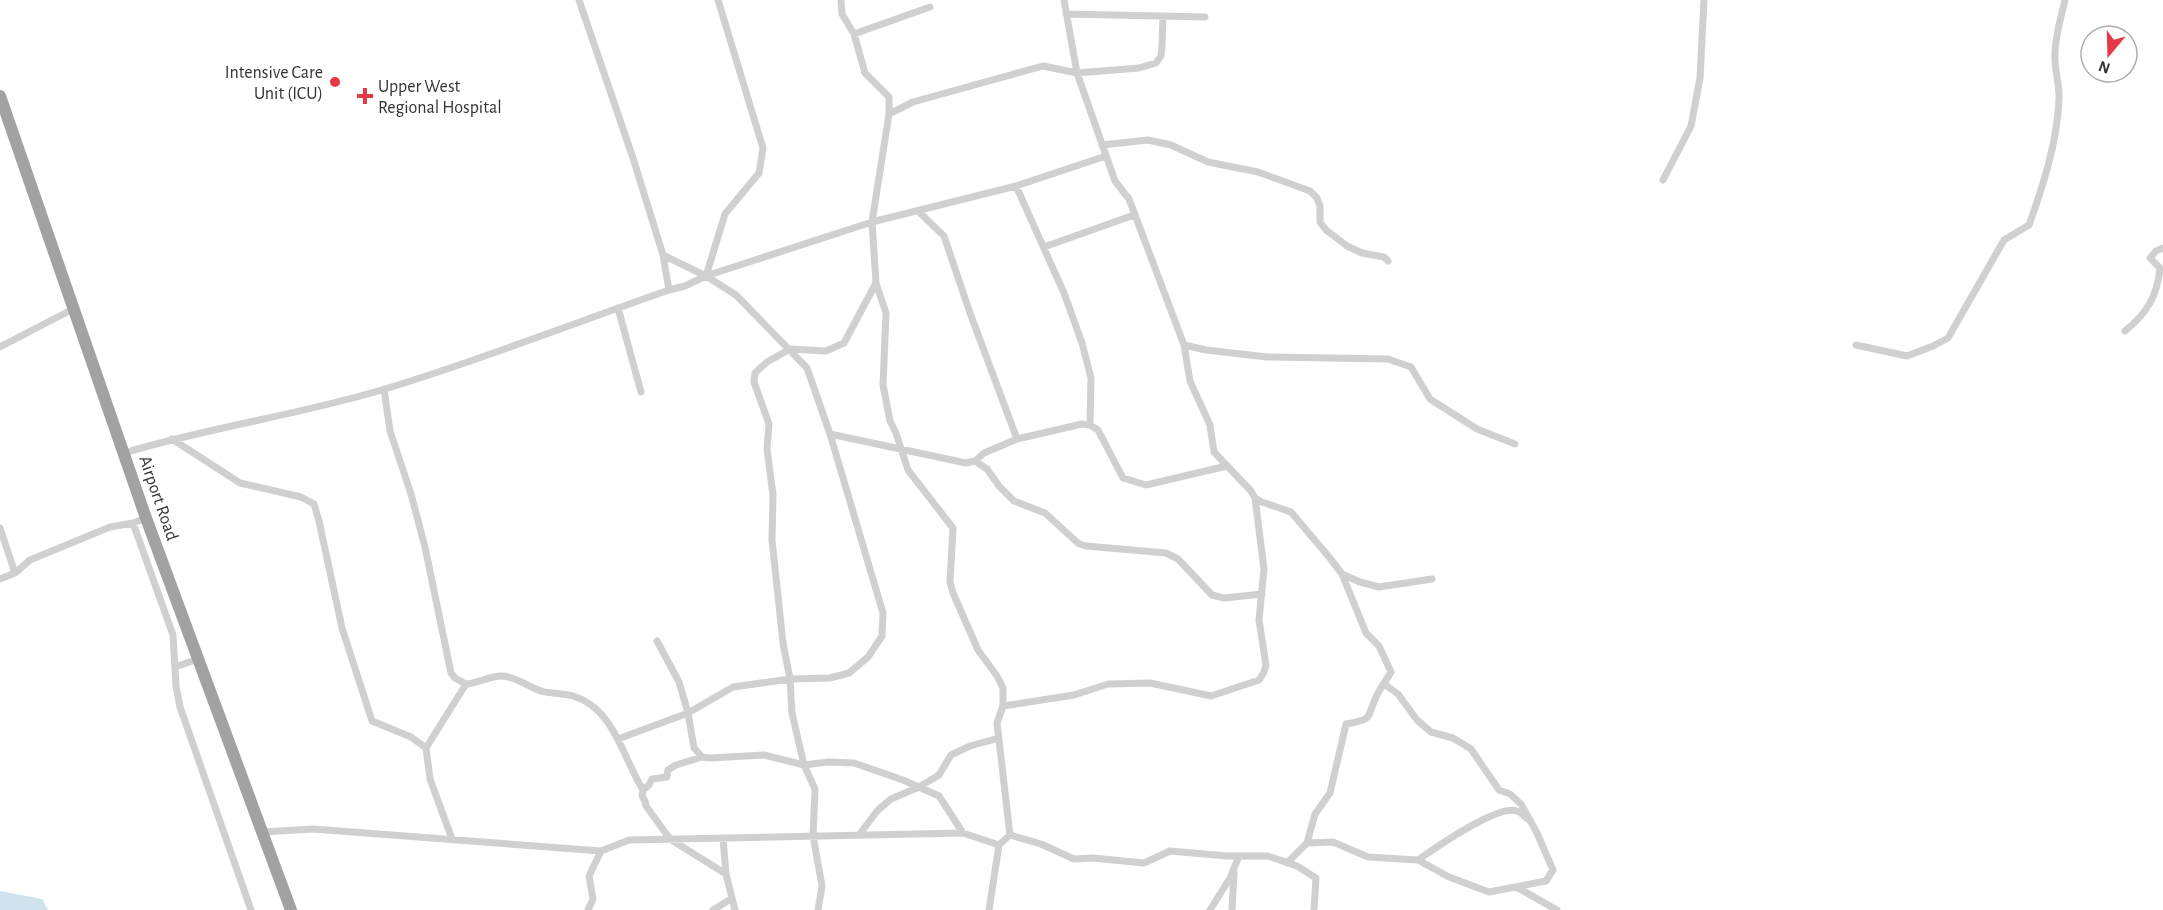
<svg xmlns="http://www.w3.org/2000/svg" width="2163" height="910" viewBox="0 0 2163 910" font-family="'Alegreya Sans',sans-serif">
<rect width="100%" height="100%" fill="#fff"/>
<!-- water -->
<path fill="#cfe2ee" d="M0,891l42,8 6,11h-48z"/>
<g fill="none" stroke-linecap="round" stroke-linejoin="round">
<!-- minor -->
<path stroke="#d0d0d0" stroke-width="7" d="M579,0l54,158 30,97 6,35
M841,0l1,14 12,20 11,39 24,24v17l-17,108 4,61 10,30 -3,72 7,36 6,12 12,37 45,58 -3,54 3,11 25,57 19,26 6,12v18l-6,17 13,112
M1064,0l13,73 38,108 14,18 55,146 6,36 20,44 4,27 37,39 4,7 7,4 29,10 38,45 13,17 24,59 13,13 12,26
M1066,14l139,3
M854,34l76,-27
M889,114l24,-12 130,-36 34,7 62,-5 17,-5 5,-7 1,-10 1,-30
M1102,145l46,-5 23,5 37,17 50,10 52,19 7,7 3,8v16l6,8 21,16 15,7 22,4 4,4
M1663,180l28,-54 9,-48 4,-78
M1016,186l48,107 18,50 9,35 -1,47
M918,211l26,25 26,77 47,126
M1044,247l90,-32
M706,276l19,-62 34,-41 4,-25 -45,-148
M618,308l23,84
M2125,331c22,-18 32,-34 35,-63l-10,-10 6,-7 7,-3
M1184,345l22,5 61,7 121,2 23,8 19,32 47,30 38,15
M1856,345l51,11 26,-10 15,-8 56,-98 25,-15c14,-39 28,-82 30,-125 1,-15 -5,-30 -4,-46 0,-18 6,-36 10,-54
M0,347l73,-38
M384,389l6,42 21,63 14,53 26,126 4,5 11,6
M830,434l136,29 9,-2 9,-8 33,-14 65,-15 8,1 8,5 25,48 23,7 81,-19
M172,439l68,44 61,14 13,7 5,17 23,107 30,93 39,16 15,11 4,31 22,60
M124,453c86,-26 175,-38 261,-64 96,-29 189,-66 284,-99l16,-4 21,-10 166,-54 144,-36 90,-30
M975,461l12,8 12,17 15,15 31,12 34,31 7,2 80,7 12,6 34,36 12,3 38,-4
M133,523l40,112 3,51 4,21 71,203
M0,528l15,45
M1342,574l18,8 19,5 53,-8
M0,579l15,-6 15,-13 80,-33 23,-4 13,-5
M657,641l22,41 9,31 6,35 8,9 8,1 54,-3 40,10 24,-3 26,1 49,17 36,16 24,37
M175,667l23,-8
M1003,706l71,-11 34,-11 42,-1 61,13 48,-16 5,-8 2,-7 -7,-45 5,-51 -9,-71
M618,739l70,-26 45,-26 57,-8 40,-1 19,-5 19,-16 14,-21 1,-23 -53,-179 -23,-66 -71,-73 -30,-19 -43,-21
M426,748l40,-64c12,-1 24,-8 36,-8 13,0 26,11 39,15 10,3 22,2 32,5 41,12 50,62 70,94
M702,757l-26,8 -8,5 -1,7 -15,2 -3,6 -6,5 -1,6 3,5 1,5 24,33 56,35
M262,832l51,-3 288,22 28,-11 334,-7 36,12
M859,835l18,-24 14,-12 28,-12 20,-12 12,-20 19,-9 29,-8
M1010,835l31,9 33,15 19,-1 51,5 26,-12 57,5h41l29,10 19,12 -2,32
M723,838l3,36 9,36
M1418,860c17,-12 80,-56 99,-49 3,1 8,6 11,8
M1287,863l20,-20 8,-29 15,-21 16,-69c27,-5 20,-4 30,-27 4,-9 10,-17 15,-25l-7,12 14,10 19,26 14,12 22,6 18,11 28,41 11,4 11,10 16,29 16,37 -7,11 -57,11 -40,-15 -31,-17 -50,-3 -35,-15 -26,1
M1518,888l39,22
M588,910l5,-11 -4,-23 12,-25
M713,910l18,-11
M818,910l4,-24 -9,-50 2,-47 -11,-24 -12,-52 -2,-34 -7,-36 -11,-103 1,-45 -6,-46 2,-25 -15,-42 1,-9 12,-11 23,-13 36,2 18,-8 32,-60
M989,910l10,-65 11,-10
M1210,910l20,-32 9,-22
M1232,910l2,-37"/>
<!-- trunk -->
<path stroke="#a2a2a2" stroke-width="12" d="M0,96l146,422 145,392"/>
</g>
<!-- markers -->
<g fill="#e63946" stroke="#fff" stroke-width="2">
<circle cx="335" cy="82" r="6"/>
<path d="M362 87h6v6h6v6h-6v6h-6v-6h-6v-6h6z"/>
</g>
<g text-anchor="middle" stroke-width="6" stroke-linejoin="round" paint-order="stroke">
<!-- poi labels -->
<g font-size="18" fill="#333" stroke="#fff" text-anchor="end">
<text x="323" y="78">Intensive Care<tspan x="323" dy="21">Unit (ICU)</tspan></text>
<text x="378" y="92" text-anchor="start">Upper West<tspan x="378" dy="21">Regional Hospital</tspan></text>
</g>
<!-- street labels -->
<g font-size="18" fill="#333" stroke="#fff">
<text transform="translate(159 498) rotate(71)" y="6">Airport Road</text>
</g>
</g>
<!-- north arrow -->
<g transform="translate(2109 54) rotate(199)"><circle r="28" fill="#ffffff" stroke="#adadad" stroke-width="1.5"/>
<path d="M0-4.5L10 22L0 15L-10 22Z" fill="#e63946"/>
<text y="-9" font-size="16" font-weight="bold" text-anchor="middle" fill="#333333">N</text>
</g>
</svg>
